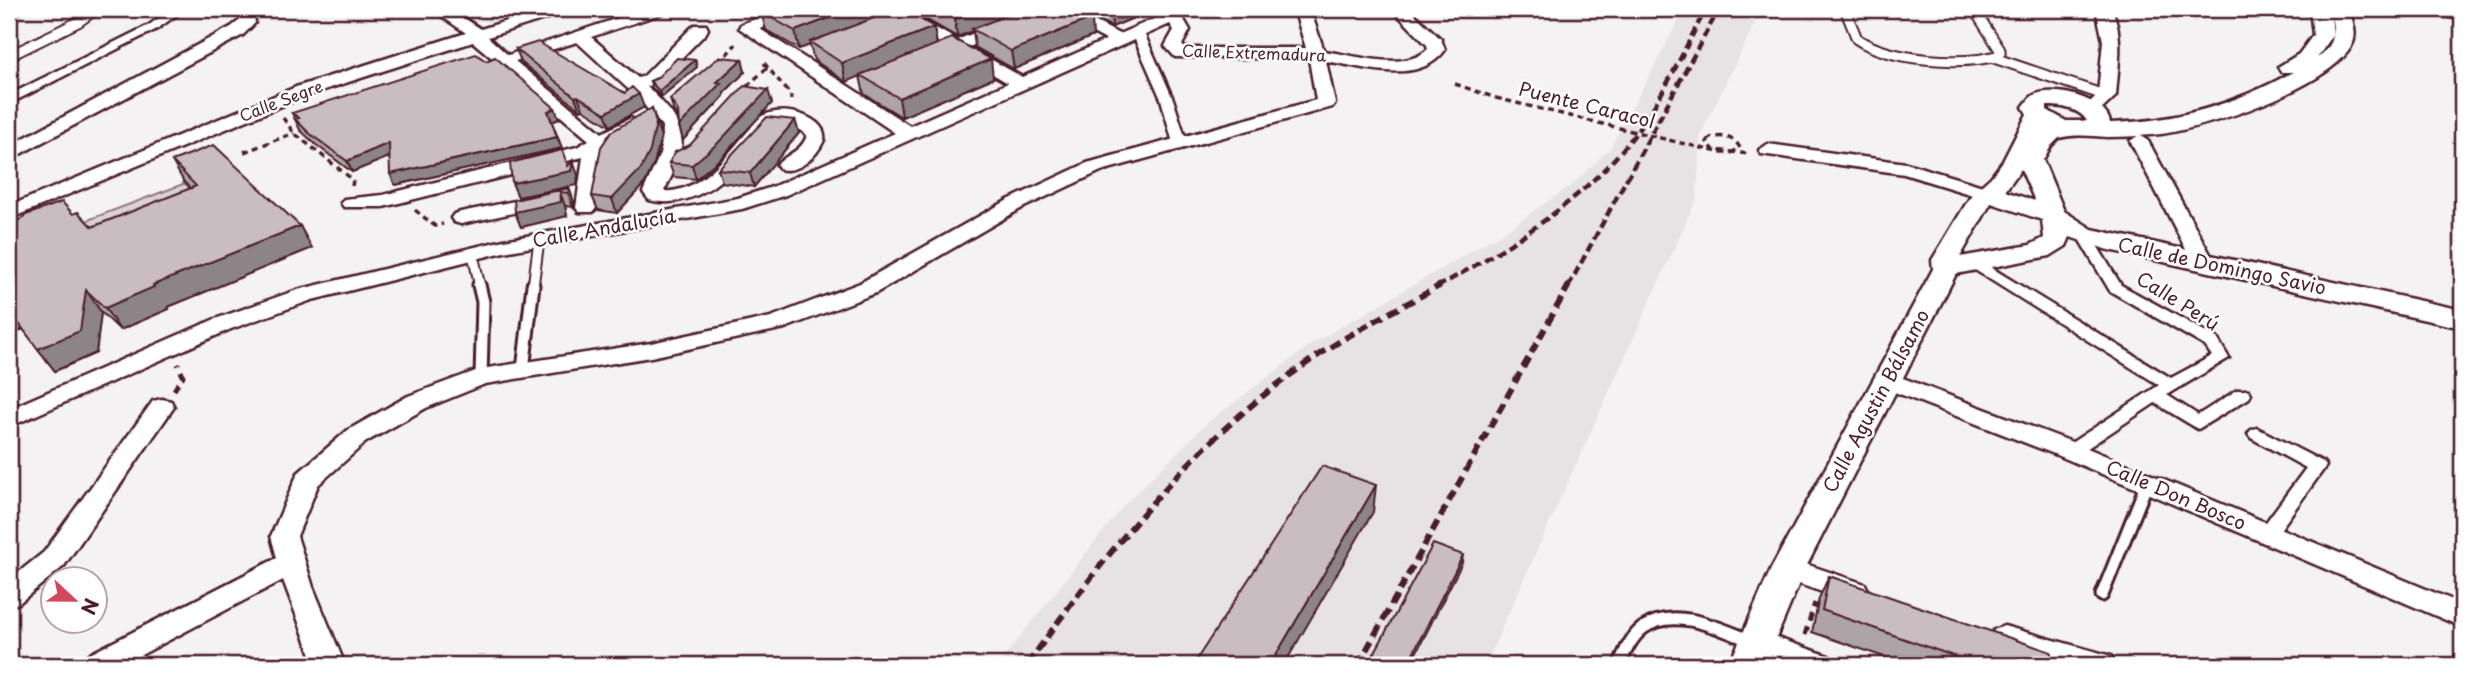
<svg xmlns="http://www.w3.org/2000/svg" width="2471" height="674" viewBox="0 0 2471 674" font-family="'Playpen Sans',sans-serif">
<rect width="100%" height="100%" fill="#f4f2f2"/>
<filter id="ink" filterUnits="userSpaceOnUse"><feTurbulence type="fractalNoise" baseFrequency=".0143" numOctaves="2"/><feDisplacementMap in="SourceGraphic" scale="14" xChannelSelector="R" yChannelSelector="G"/><feConvolveMatrix kernelMatrix="1 2 1 2 8 2 1 2 1" color-interpolation-filters="sRGB"/></filter>
<g filter="url(#ink)">
<!-- built -->
<path fill="#e7e2e3" d="M466,9h65l-43,14z
M1685,9h77l-62,126 -3,63 -212,467h-487l126,-160 82,-81 104,-79 191,-111 72,-50 38,-37z"/>
<!-- green -->
<path fill="#dbd2d5" stroke="#927880" stroke-width="2" d="M186,183l23,24 -102,41 -30,-24z"/>
<g fill="none" stroke-linecap="round" stroke-linejoin="round">
<!-- service-far1 casing -->
<g stroke="#4a1f2b" stroke-width="13">
<path id="service-far1" d="M1845,9l12,30c33,22 106,27 143,16v-5l-26,-41
M9,56l69,-34 18,-13
M1994,58l113,38
M473,254l7,33
M533,287l6,-47"/>
</g>
<!-- service casing -->
<g stroke="#4a1f2b" stroke-width="17">
<path id="service" d="M479,285l4,17 -2,75
M523,370l10,-85
M2102,595l45,-112
M1619,665c6,-13 12,-28 24,-37 32,-23 80,2 111,14"/>
</g>
<!-- pedestrian casing -->
<g stroke="#4a1f2b" stroke-width="5">
<path id="pedestrian" d="M172,9h13l-28,20 -148,75v-9l140,-70z
M1138,30l6,3 29,66 14,44 -2,3h-10l-2,-3 -12,-44 -29,-66z
M2083,230l7,4 31,51 96,53 12,20 -62,37 31,20 39,-25h12l2,4 -2,4 -51,31 -43,-26 -78,52h-12l-3,-4 3,-4 94,-62 -192,-120 -2,-3 2,-3h10l194,119 41,-22 -7,-10 -95,-55 -34,-57z
M2257,428l66,34 3,4 -52,72 -7,2 -7,-2 -2,-5 48,-65 -55,-30 -3,-4 3,-4z"/>
</g>
<!-- minor casing -->
<g stroke="#4a1f2b" stroke-width="5">
<path id="minor" d="M9,9h13l-2,3 -11,3z
M228,9h20l6,3 1,11 -12,12 -234,125v-14l222,-119 8,-6 1,-4z
M431,9h19l31,20 63,-20h24l-2,3 -78,25 20,18 137,-46h24l-2,3 -76,25 47,41 6,-2 50,-51h12l2,4 -2,4 -50,51 -9,3c41,38 44,54 17,104 36,3 66,-40 87,-63 12,-30 78,-15 73,12 -7,16 -25,34 -44,29l-3,-4c10,-12 25,-13 30,-30l-15,-11 -17,-1c-8,5 -14,16 -21,24 -27,31 -60,64 -105,53l-6,-8 18,-40 1,-26 -24,-28 -61,-56 -62,19 87,72 29,-15 9,6 -30,20 -7,12 -7,52 -3,4h-14l-3,-4 7,-51 -200,50h-39l-3,-4 3,-4 39,-4 194,-48 12,-7 -116,-98 -165,53 -299,124v-13l287,-119 170,-54z
M785,9h23l-2,3 -46,17 150,97 98,-43 -53,-31 -19,7 -6,-1 -3,-4 15,-9 -59,-36h19l55,31 76,-31h22l-2,3 -84,35 53,30 84,-37 -45,-24 -2,-3 5,-4 9,1 46,24 58,-25h21l-15,9 7,12 -8,15 3,3h121l-12,-39h16l14,42c30,4 81,21 104,-2l-1,-4 -35,-36h17l32,30 4,11c-26,36 -81,17 -119,11l9,42 -3,4 -231,64 -79,37 -146,85 -91,35 -134,29 -166,27 -59,24 -60,34 -48,43 -21,51 16,51 32,78h-30l-32,-85 -161,85h-41l5,-9 191,-98 -6,-22 27,-63 50,-43 60,-34 73,-27 170,-26 120,-26 89,-34 148,-83 79,-37 229,-63 -7,-41 -134,-2 -10,-11 9,-16 -4,-6 -384,171 -44,14 -238,43 -192,48 -81,29 -222,98v-18l206,-90 82,-29 207,-50 234,-42 34,-11 123,-54 -156,-105 2,-4z
M2096,9h16c12,29 6,57 4,87l-18,17 -6,1 -9,-5 15,-15 5,-53z
M2420,9h42v10l-34,-5z
M2139,135l9,6 67,122 -3,5h-16l-3,-5 -63,-122z
M1768,144l138,19 90,27 3,4 -3,4 -7,2 -85,-26 -143,-20 -2,-4z
M544,195l7,2 3,4 -3,4 -90,19 -7,-2 -3,-4 3,-4 7,-2z
M1887,372l193,73 382,159v23l-400,-170 -183,-71 -4,-6 4,-6z
M162,399l9,2 3,6 -110,159 -45,37 -10,3v-26l35,-28 109,-151z
M1788,558l77,26 4,8 -4,8 -10,3 -77,-26 -4,-8 4,-8z
M2004,626l107,30 5,9h-57l-65,-19 -4,-8 4,-8z
M1757,631l72,25 5,9h-49l-38,-14 -4,-8 4,-8z"/>
</g>
<!-- tertiary casing -->
<g stroke="#4a1f2b" stroke-width="5">
<path id="tertiary" d="M2310,9h39c3,11 9,25 3,36 -21,42 -146,83 -191,89 -18,2 -36,3 -54,3 -16,-1 -32,-3 -48,1l-8,8 -8,14 21,51 28,18 370,81v18l-357,-79 -35,-12 -4,9 -16,10 -94,18 -151,295 -40,96h-36l42,-96 162,-300 -1,-9 40,-66 19,-17 12,-16 24,-47 -4,-7c3,-4 7,-10 11,-12 20,-10 73,4 76,28 65,-1 126,-19 183,-51h-12l-3,-5 21,-13 14,-19zM2331,16c5,19 3,30 -14,42l16,-23zM2047,106c15,0 32,2 40,15h-21l-19,-11zM2021,169l14,32 -30,-10zM1991,203l51,17 2,18 -14,7 -70,12z"/>
</g>
<!-- path-far1 -->
<path stroke="#4a1f2b" stroke-width="3.5" stroke-dasharray="6 4.5" stroke-linecap="butt" d="M726,55l10,-11
M764,63l27,32v5
M1455,84l41,14
M747,86l21,-19
M283,118l11,15 59,47 -1,6
M1710,138l-3,4 7,8 36,4
M244,152l50,-19
M415,210l20,16 8,-2"/>
<!-- path -->
<path stroke="#4a1f2b" stroke-width="5" stroke-dasharray="8 6" stroke-linecap="butt" d="M174,390l9,-14 -5,-12
M1805,635l10,-32"/>
<!-- service-far1 -->
<use href="#service-far1" stroke="#fff" stroke-width="9"/>
<!-- service -->
<use href="#service" stroke="#fff" stroke-width="11"/>
<!-- pedestrian -->
<use href="#pedestrian" fill="#fff" fill-rule="evenodd"/>
<!-- minor -->
<use href="#minor" fill="#fff" fill-rule="evenodd"/>
<!-- tertiary -->
<use href="#tertiary" fill="#fff" fill-rule="evenodd"/>
<!-- rail-far1 -->
<path stroke="#4a1f2b" stroke-width="4.5" stroke-dasharray="9 4.5" stroke-linecap="butt" d="M1437,287c73,-40 147,-86 198,-153 29,-38 48,-83 71,-125
M1568,287l151,-278"/>
<!-- rail -->
<path stroke="#4a1f2b" stroke-width="6" stroke-dasharray="11 6" stroke-linecap="butt" d="M1027,665c81,-114 164,-222 280,-302 42,-30 89,-53 134,-78
M1358,665l211,-380"/>
<!-- path-bridge -->
<path stroke="#4a1f2b" stroke-width="3.5" stroke-dasharray="6 4.5" stroke-linecap="butt" d="M1496,98l226,55h9l9,-5c-6,-12 -18,-13 -30,-10"/>
</g>
<!-- wall -->
<path fill="#aea3a6" stroke="#4a1f2b" stroke-width="2" d="M769,9h113l1,5 51,13 3,17 56,34 -91,39 -38,-23 -4,-18 -14,6 -32,-22 -4,-15 -11,4 -33,-19 -5,-18z
M922,9h153l18,27 -79,33 -39,-22 -2,-16 -16,6 -33,-19z
M1077,9h78l-43,18z
M516,49l128,58 -34,19 -27,-17 -3,1 -59,-48z
M742,59l3,13 -21,21v3l-41,44 -4,-14v-7l-5,-7 -4,-13z
M695,60l2,7 -36,30 -9,-9 -2,-7z
M772,103l-50,54 -26,22 -22,-2 -5,-14z
M555,108l4,11 -7,3 10,26 -167,37 -6,-28 -37,15 -37,-28 -15,-14 -8,-17z
M652,108l9,28 -7,28 -9,19 -28,30 -19,-3 -6,-14z
M795,120l4,13 -45,54 -32,-5 -4,-13z
M172,161l140,87 -144,59 1,2 -49,21 -19,-18 -5,41 -41,18 -32,-42 -4,2 -10,-14v-89l64,-14 19,13 99,-38 -7,-7z
M569,188l5,14 -1,5 -8,-1 2,10 -46,11 -6,-15z
M1829,576l221,89h-143l-95,-33 7,-34z"/>
<!-- shaded-wall -->
<path fill="#8d8487" stroke="#4a1f2b" stroke-width="2" d="M853,9h29l2,7 -74,26v3l-11,4 -4,-18z
M981,9h49l-58,20 1,2 -16,6 -2,-18z
M1111,9h44l-43,18z
M1092,18l1,18 -79,33 -3,-18z
M934,27l3,19 -77,29v1l-14,6 -4,-19z
M742,59l3,13 -21,21v3l-41,44 -4,-14 38,-44z
M991,59l2,19 -91,39 -3,-19z
M695,60l2,7 -36,30 -2,-6z
M768,90l4,13 -50,54 -26,22 -4,-14z
M639,94l5,13 -34,19 -5,-13z
M578,96l5,13 -3,1 -5,-13z
M555,108l4,11 -7,3 -4,-11z
M795,120l4,13 -45,54 -4,-14z
M656,123l5,13 -7,28 -9,19 -28,30 -5,-14z
M557,137l5,11 -167,37 -5,-11z
M389,143l5,12 -42,17 -5,-11z
M573,161l5,14 -1,10 -59,12 -6,-14 59,-12z
M569,188l5,14 -1,5 -5,-14z
M560,192l5,14 2,10 -46,11 -6,-15z
M300,226l12,22 -144,59 1,2 -49,21 -15,-22 48,-23z
M86,290l15,22 -5,41 -41,18 -17,-22z
M9,310l14,19 -4,2 -10,-14z
M1376,485l-3,27 -89,153h-14z
M1463,555l-1,8 -52,102h-3z"/>
<!-- building -->
<path fill="#cabdc1" stroke="#4a1f2b" stroke-width="2" d="M769,9h84l-58,22 -34,-19z
M898,9h4l32,18 -92,36 -32,-21z
M936,9h45l-26,10z
M1022,9h53l17,9 -81,33 -39,-22z
M952,38l39,21 -92,39 -39,-23z
M538,42l87,51 7,-6 7,7 -34,19 -27,-17 -3,1 -59,-48z
M476,54l10,7 9,-4 60,51 -7,3 9,26 -167,37 -1,-31 -42,18 -38,-28 -14,-14 4,-1 -7,-5z
M719,57l23,2 -25,23 4,1 -42,43 -1,-15 -8,-12z
M677,58l18,2 -36,31 -9,-10 6,-2z
M744,86l24,4 -50,53 -26,22 -23,-2 6,-11 15,-7z
M652,108l4,15 -6,28 -9,18 -29,30 -20,-3 9,-49 10,-15z
M767,117l28,3 -45,53 -32,-4z
M214,145l86,81 -147,59 1,2 -49,21 -19,-18 -6,41 -42,18 -29,-39v-82l17,-13 36,-13 11,12 5,-2 14,15 104,-41 -24,-25z
M562,150l6,16 5,-5 -2,10 -59,12 -2,-20z
M569,188l-1,5 -8,-1 1,10 -46,10 -1,-12z
M1322,466l54,19 -106,180h-77z
M1433,544l30,11 -56,110h-39z
M1829,576l222,76 -1,13h-71l-157,-55z
M1805,657l23,8h-25z"/>
</g>
<g text-anchor="middle" stroke-width="5" stroke-linejoin="round" paint-order="stroke">
<!-- far-street labels -->
<g font-size="16" fill="#4a1f2b" stroke="#fff">
<text transform="translate(1254 53) rotate(2)" y="6">Calle Extremadura</text>
<text transform="translate(281 101) rotate(-21)" y="6">Calle Segre</text>
</g>
<!-- street labels -->
<g font-size="19" fill="#4a1f2b" stroke="#fff">
<text transform="translate(1587 105) rotate(14)" y="7">Puente Caracol</text>
<text transform="translate(604 228) rotate(-10)" y="7">Calle Andalucía</text>
<text transform="translate(2222 266) rotate(12)" y="7">Calle de Domingo Savio</text>
<text transform="translate(2178 301) rotate(32)" y="7">Calle Perú</text>
<text transform="translate(1876 401) rotate(-62)" y="7">Calle Agustin Bálsamo</text>
<text transform="translate(2176 495) rotate(23)" y="7">Calle Don Bosco</text>
</g>
</g>
<!-- margin -->
<rect width="2471" height="674" fill="none" stroke="#fff" stroke-width="35"/>
<rect x="18" y="18" width="2436" height="639" fill="none" stroke="#4a1f2b" stroke-width="2.5" filter="url(#ink)"/>
<!-- north arrow -->
<g transform="translate(74 600) rotate(112)"><circle r="33" fill="#ffffff" stroke="#b7a5aa" stroke-width="2"/>
<path d="M0-5L12 26L0 18L-12 26Z" fill="#d1495b"/>
<text y="-10" font-size="19" font-weight="bold" text-anchor="middle" fill="#4a1f2b">N</text>
</g>
</svg>
